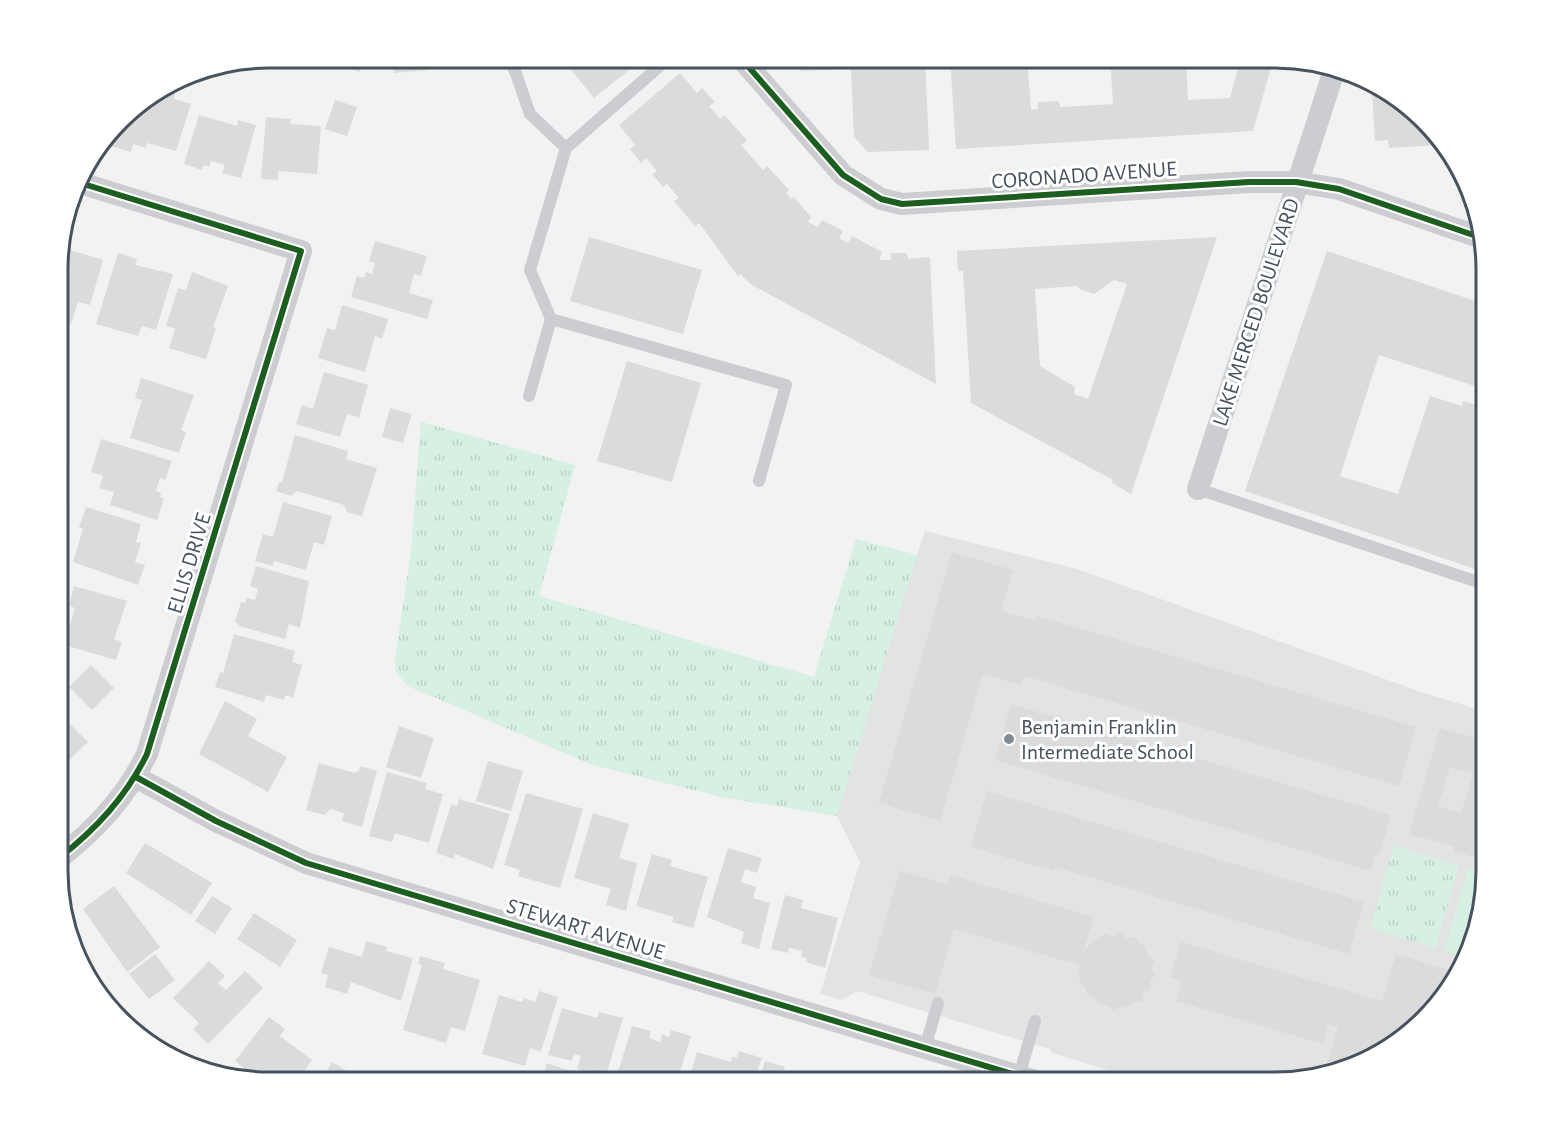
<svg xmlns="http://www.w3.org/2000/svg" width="1544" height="1139" viewBox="0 0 1544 1139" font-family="'Alegreya Sans',sans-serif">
<defs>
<pattern id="grass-tufts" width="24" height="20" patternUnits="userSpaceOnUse" patternTransform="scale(1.5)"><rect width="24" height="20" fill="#d6f1e4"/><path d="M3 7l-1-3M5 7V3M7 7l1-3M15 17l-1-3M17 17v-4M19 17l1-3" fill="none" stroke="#b9d1c6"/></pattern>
</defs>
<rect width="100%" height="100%" fill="#f2f2f2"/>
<!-- education -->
<path fill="#e4e3e4" d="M421,422l154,43 -36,131 275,81 42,-138 61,16 8,-24 152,38 344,123 66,20v172l-16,67 -28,49 -74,60 -93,22h-130l-94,-29 -2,-4 -193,-58 -15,9 -22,-6 40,-132 -23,-46 -115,-19 -129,-32 -185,-79 -12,-14 -1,-12 16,-107z"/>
<!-- grass -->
<path fill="url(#grass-tufts)" d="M421,422l154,43 -36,131 275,81 42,-138 61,16 -80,261 -115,-19 -129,-32 -185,-79 -12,-14 -1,-12 16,-107z
M1394,846l65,20 -24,82 -65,-20z"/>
<!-- garden -->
<path fill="#d6f1e4" d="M1468,869l19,5v10l-20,74 -23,-7z"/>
<!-- building -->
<path fill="#dbdbdc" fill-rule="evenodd" d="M328,57h37l-5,15 -33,-11z
M393,57h34l1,13 -34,3z
M561,57h84l-51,41z
M788,57h137l4,93 -61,2 -14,-15 -3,-68 -51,2z
M950,57h77l4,53 7,-1v-7l21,-1 1,6 53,-3 -3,-47h76l2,43 42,-2 11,-41h33l-21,74 -297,18z
M680,73l17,20 5,-5 13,14 -6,4 11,13 4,-4 23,25 -6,5 22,25 4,-4 22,24 -3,3 5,6 3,-2 17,20 -3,5 10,5 4,-7 21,11 -4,7 9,5 4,-7 30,16 -3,8h12v-7h16l1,6 22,-2 6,127 -186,-100 -9,-10 -3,2 -39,-53 -4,3 -21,-25 5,-3 -12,-14 -4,3 -11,-13 5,-3 -11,-13 -5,5 -11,-14 5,-4 -16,-20z
M177,79l-3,20 17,5 -15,47 -29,-8 -1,5 -13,-4 -2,8 -20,-6 6,-19 4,1 8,-18z
M1387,91l18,10 36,44 -52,3 -1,-8 -13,1 -3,-49z
M335,100l22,7 -10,29 -22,-7z
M199,115l38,11 1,-6 18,5 -15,53 -19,-5 3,-8 -14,-4 -2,6 -5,-2 -2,5 -18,-6z
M266,117l25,2 -1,5 31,2 -4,48 -39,-3v9l-17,-1z
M61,234l10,3 -4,12 36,11 -13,45 -12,-3 -7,22 -12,-3z
M589,237l113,33 -19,64 -113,-33z
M1217,237l-86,257 -19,-11 1,-3 -142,-77 -8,-132h-5l-1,-20zM1114,280l13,4 -39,115 -14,-5 1,-7 -35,-21 -5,-77 42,-3 4,4 13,4z
M375,241l52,15 -6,20 -7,-2 -5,19 24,7 -6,19 -76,-22 6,-21 7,2 2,-6 6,2 3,-11 -6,-2z
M1327,251l160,54v85l-108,-35 -39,121 58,18 32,-98 32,10 1,-5 14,4 -2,5 12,4v63l-13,37 13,4v55l-242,-82z
M118,253l19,6 -2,6 38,9 -17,56 -14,-4 -4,10 -42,-12z
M192,272l36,14 -15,41 3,1 -10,31 -37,-11 6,-19 -9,-3 12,-38 8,2z
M342,305l46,14 -6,20 -7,-3 -10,36 -47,-14 9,-30 8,2z
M627,361l74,22 -29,99 -75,-21z
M324,372l44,13 -9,33 -12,-4 -7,23 -44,-13 6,-19 11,4z
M141,378l53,17 -13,35 5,2 -7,21 -49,-15 12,-38 -7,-2z
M390,408l22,6 -9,29 -21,-6z
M295,435l53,16 -2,8 31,9 -15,48 -15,-4 -3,-7 -47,-14 -6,5 -15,-5 3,-9h3z
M101,439l71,22 -7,19 -5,-2 -4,13 5,2 -1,4 4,1 -7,22 -47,-15 4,-13 -15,-4 4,-12 -12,-4z
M283,502l49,14 -8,29 -10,-3 -8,28 -32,-9 -1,5 -18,-5 8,-27 10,3z
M86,507l55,17 -5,18 5,1 -6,19 10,3 -7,20 -65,-23 10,-33 -4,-2z
M952,552l61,18 -12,41 35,10 1,-5 379,111 -17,59 -375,-110 -3,9 -38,-11 -43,147 -61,-18z
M256,566l53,15 -9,47 -11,-4 -4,15 -46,-13v-2l-4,-2 6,-20 4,1 2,-5 8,2 3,-11 -8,-3z
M74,586l53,15 -13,38 8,3 -6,18 -52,-15 11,-37 -6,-2z
M234,634l61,17 -3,11 10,3 -9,33 -8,-3 -1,5 -18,-5 -2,7 -49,-15 5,-15 3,1z
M91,665l23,23 -22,22 -23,-23z
M225,701l32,18 -9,17 39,21 -19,35 -69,-38z
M1011,704l380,111 -12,41 -4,-1 -4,16 -376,-111z
M60,714l28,28 -29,28v-54z
M399,726l35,12 -13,40 -35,-11z
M1440,728l45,13 2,-4v124l-33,-10 1,-4 -46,-13zM1450,767l23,7 -12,39 -23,-7z
M488,761l35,10 -12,40 -35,-10z
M319,763l36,10 4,-2 1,-5 17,5 -15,56 -20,-6 2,-8 -14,-4 -5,6 -19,-5z
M387,772l40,11 -2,6 18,5 -14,49 -34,-10 -3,9 -23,-6z
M987,791l377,111 -15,52 -294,-87 -2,4 -82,-24z
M526,793l57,16 -23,79 -42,-12 2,-6 -16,-5z
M459,799l51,15 -17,55 -38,-15 -1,5 -18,-6 15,-49 6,2z
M593,813l36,11 -10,34 18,5 -11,48 -20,-6 5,-16 -37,-11z
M145,843l67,40 -21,32 -65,-42z
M728,848l34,10 -5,15 -12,-4 -4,13 15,5 -3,11 17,5 -11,46 -18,-6 3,-11 -37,-15z
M652,854l20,6 -2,6 38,11 -15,51 -21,-6 2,-5 -38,-11z
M900,871l47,13 3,-9 144,42 -11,35 9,-10 13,-8 8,3 7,-4 6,5 9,-1 4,7 7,2 1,9 7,5 -3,8 4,7 -5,6 1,8 -7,4 -2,8 -9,1 -5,6 -8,-2 -7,4 -6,-5h-9l-3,-7 -8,-3 -1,-7 -6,-5 -1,-18 -125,-36 -19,65 -66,-19z
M114,886l46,61 -33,25 -44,-63z
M785,895l18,5 -2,8 37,10 -13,50 -19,-6 1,-4 -6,-1 1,-6 -13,-3 -1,5 -17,-4z
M212,896l20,12 -17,26 -20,-13z
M254,913l43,27 -17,27 -43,-28z
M366,941l21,6 -1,4 27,7 -12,43 -50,-19 -4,12 -22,-7 3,-12 -7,-2 8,-26 33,10z
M1181,942l201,59 14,-47 63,19 -16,27 -74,60 -44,11 13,-44 -10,-3 -5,20 -147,-43 6,-20 -12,-4z
M155,954l20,26 -26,19 -20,-25z
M420,956l25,7 -2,6 37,11 -15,51 -14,-4 -5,16 -43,-13 19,-65 -4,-1z
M209,961l16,15 -7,7 8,7 19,-19 18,17 -55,56 -15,-15 6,-6 -26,-25z
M539,991l19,6 -17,55 -11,-4 -5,18 -43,-12 17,-59 23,7 2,-4 11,4z
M562,1008l35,10 2,-6 24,6 -19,64h-18l3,-10 -12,-3 4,-13 -7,-2 -2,7 -24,-6z
M269,1017l16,12 -5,7 32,24 -16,22h-34l-27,-21z
M632,1026l19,5 -2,7 11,4 2,-8 7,3 2,-7 20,6 -14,46h-35l1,-2 -8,-3 -1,5 -18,-3z
M739,1051l23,7 -6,17 -6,-2 -2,9h-60l9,-30 34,10 1,-5 5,1z
M765,1061l20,6 -3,8 20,3 2,-6 18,5 -2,5h-61z
M332,1062l30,18 5,-8 15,10h-62z
M547,1063l24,8 -3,11h-27z"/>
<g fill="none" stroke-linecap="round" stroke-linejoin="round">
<!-- service -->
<path stroke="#cccdd0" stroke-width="12" d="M506,57l9,14 15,43 36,34
M1332,76l26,-2
M551,319l235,66 -27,96
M529,396l22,-77 -21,-49 36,-122 104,-91
M1198,489l289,96
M925,1048l13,-45
M1019,1076l16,-55"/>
<!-- minor -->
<path stroke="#cccdd0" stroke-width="22" d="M740,57l103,118 38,24 21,5 347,-22h47l43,7 143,49
M1198,489l137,-421
M136,777l80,44 90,42 733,219
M59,858c37,-29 67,-61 88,-104l154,-503 -224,-69"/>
<!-- cycleway casing -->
<g stroke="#fff" stroke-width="10">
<path id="cycleway" d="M740,57l103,118 38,24 21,5 347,-22h47l43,7 143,49
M136,777l80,44 90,42 733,219
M59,858c37,-29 67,-61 88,-104l154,-503 -224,-69"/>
</g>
<!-- cycleway -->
<use href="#cycleway" stroke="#1b5e20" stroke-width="6"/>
</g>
<!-- markers -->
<circle fill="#848a92" stroke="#fff" stroke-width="2" cx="1009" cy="739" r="6"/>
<g text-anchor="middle" stroke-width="6" stroke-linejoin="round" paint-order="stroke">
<!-- street labels -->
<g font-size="22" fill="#48525f" stroke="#fff">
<text transform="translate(1084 174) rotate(-4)" y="8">CORONADO AVENUE</text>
<text transform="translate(1255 312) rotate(-72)" y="8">LAKE MERCED BOULEVARD</text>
<text transform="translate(188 563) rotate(-73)" y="8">ELLIS DRIVE</text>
<text transform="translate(586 928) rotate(17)" y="8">STEWART AVENUE</text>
</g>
<!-- poi labels -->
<g font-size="22" fill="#48525f" stroke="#fff" text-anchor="start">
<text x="1021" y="734">Benjamin Franklin<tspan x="1021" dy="25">Intermediate School</tspan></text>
</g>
</g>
<!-- crop -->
<path d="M0 0H1544V1139H0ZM269 68H1275A201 201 0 0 1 1476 269V871A201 201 0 0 1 1275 1072H269A201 201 0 0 1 68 871V269A201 201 0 0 1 269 68Z" fill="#fff" fill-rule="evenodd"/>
<path fill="none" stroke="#48525f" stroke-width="3" d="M269 68H1275A201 201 0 0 1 1476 269V871A201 201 0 0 1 1275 1072H269A201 201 0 0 1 68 871V269A201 201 0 0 1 269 68Z"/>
</svg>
